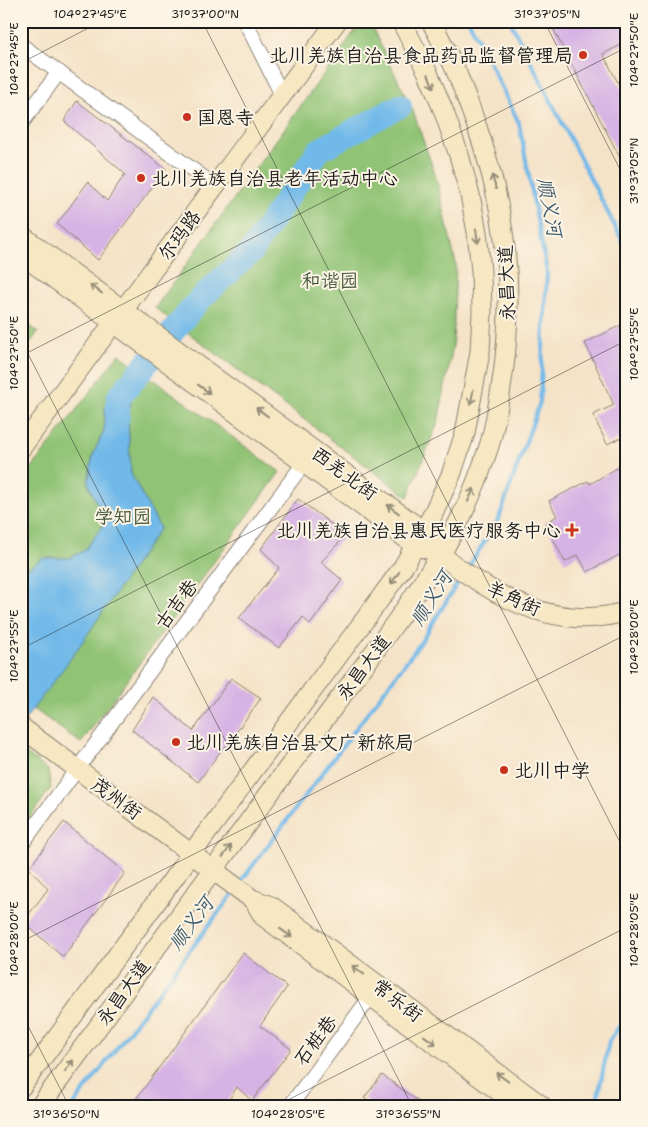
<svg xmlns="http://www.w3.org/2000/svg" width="648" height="1127" viewBox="0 0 648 1127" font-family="'Shantell Sans','LXGW WenKai TC',sans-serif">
<rect width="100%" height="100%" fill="#fcf5e5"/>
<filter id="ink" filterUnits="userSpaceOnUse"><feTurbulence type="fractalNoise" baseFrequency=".02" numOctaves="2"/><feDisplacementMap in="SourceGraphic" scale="10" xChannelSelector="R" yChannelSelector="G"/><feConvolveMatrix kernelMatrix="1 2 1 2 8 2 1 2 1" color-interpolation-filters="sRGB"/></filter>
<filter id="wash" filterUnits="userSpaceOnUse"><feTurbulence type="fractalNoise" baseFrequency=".0096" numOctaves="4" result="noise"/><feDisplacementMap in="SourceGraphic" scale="20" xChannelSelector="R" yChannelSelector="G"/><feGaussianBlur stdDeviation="1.12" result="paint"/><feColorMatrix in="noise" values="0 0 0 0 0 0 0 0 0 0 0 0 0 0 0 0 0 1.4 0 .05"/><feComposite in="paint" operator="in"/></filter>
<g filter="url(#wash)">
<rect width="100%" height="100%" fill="#f5e3c8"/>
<!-- green -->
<path fill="#90c374" stroke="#567048" d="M362,21h7l44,90 24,69 19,84 -3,82 -15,76 -30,75 -253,-189z
M21,319l17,13 -17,23z
M119,354l161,118 -199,271 -60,-43v-218z
M21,750l27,20 3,18 -30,41z"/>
<!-- water -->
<path fill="#71b9e9" stroke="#466a82" d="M117,384l16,6 -5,29 3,55 29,54 -86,126 -53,71v-152l22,-15h27l15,-8 18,-25 -4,-17 -11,-25 5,-28 11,-25 1,-23z"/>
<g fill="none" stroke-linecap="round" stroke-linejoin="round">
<!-- stream -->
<path stroke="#71b9e9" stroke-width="4" d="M510,21l117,229
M468,568l31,-50 41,-116 7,-130 -28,-149 -50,-102
M239,884l182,-242 41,-66
M73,1106l161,-214
M594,1106l4,-10 11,-55 18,-25"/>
<!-- river -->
<path stroke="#71b9e9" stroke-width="24" d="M118,416v-18l81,-98 52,-48 68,-102 81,-44"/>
</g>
<g id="blocks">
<!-- building -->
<path fill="#d7b2e4" d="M549,21h78v21l-24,12 24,46v71z
M77,101l89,68 -68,91 -41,-36 31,-42 19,19 18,-27 -61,-53z
M627,322v113l-20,9 -14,-29 21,-10 -29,-62z
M627,462v89l-40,21 -9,-17 -13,7 -20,-39 12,-7 -8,-15 39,-20 2,3z
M298,499l48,36 -25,27 21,18 -32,45 -7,-8 -24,31 -40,-30 40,-50 -18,-19z
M231,678l30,20 -36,50h-2l-25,34 -66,-52 21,-33 40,34z
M64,822l61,51 -62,84 -40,-35 25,-33 -19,-21z
M243,953l44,34 -27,39 31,23 -39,52 -15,-14 -12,19h-94z
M382,1075l43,31h-50l-11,-8z"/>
</g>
</g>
<g filter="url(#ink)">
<use href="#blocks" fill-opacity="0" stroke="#888072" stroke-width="1"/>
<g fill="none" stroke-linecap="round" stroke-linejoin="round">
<!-- street casing -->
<g stroke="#888072" stroke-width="16">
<path id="street" d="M245,21l37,74
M21,45l194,141
M21,124l38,-52
M21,845l283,-382
M290,1106l81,-110"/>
</g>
<!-- secondary casing -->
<g stroke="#888072" stroke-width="21">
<path id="secondary" d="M21,235l402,296c6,7 11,15 17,22 8,9 20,16 30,23 46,32 101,53 157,35
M21,254l394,291 12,4
M21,448l316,-427
M21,727l231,172 19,7 271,200
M256,904l7,12 256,190
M21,1087l171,-234 177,-239 34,-47 29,-51 19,-41 14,-42 15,-81 2,-40 -1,-41 -4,-39 -7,-37 -11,-40 -15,-43 -16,-39 -27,-52
M40,1106c83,-114 167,-228 251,-342 26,-35 52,-70 78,-105 31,-42 61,-84 86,-130 14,-27 26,-57 35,-86 5,-18 8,-37 11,-55 15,-94 6,-175 -25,-264 -8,-22 -15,-43 -25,-64 -7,-13 -13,-26 -20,-39"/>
</g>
<!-- street -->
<use href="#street" stroke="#fff" stroke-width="14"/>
<!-- secondary -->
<use href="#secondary" stroke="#f7e8c3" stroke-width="19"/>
</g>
<!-- one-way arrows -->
<defs><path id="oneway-shaft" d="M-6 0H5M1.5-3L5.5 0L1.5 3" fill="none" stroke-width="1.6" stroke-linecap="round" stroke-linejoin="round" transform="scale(1.25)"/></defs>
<g stroke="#948c78">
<use href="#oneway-shaft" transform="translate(431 81) rotate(67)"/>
<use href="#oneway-shaft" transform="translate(494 182) rotate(-105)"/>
<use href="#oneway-shaft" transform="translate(477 236) rotate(82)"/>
<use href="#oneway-shaft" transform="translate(96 289) rotate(-144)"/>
<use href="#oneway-shaft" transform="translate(204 389) rotate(36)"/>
<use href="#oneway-shaft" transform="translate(472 397) rotate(101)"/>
<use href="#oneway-shaft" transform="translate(262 412) rotate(-144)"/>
<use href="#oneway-shaft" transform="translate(471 495) rotate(-65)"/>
<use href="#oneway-shaft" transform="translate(393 509) rotate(-144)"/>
<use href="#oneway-shaft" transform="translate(395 578) rotate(125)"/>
<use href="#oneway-shaft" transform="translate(227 851) rotate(-53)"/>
<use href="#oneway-shaft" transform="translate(286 933) rotate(36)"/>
<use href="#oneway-shaft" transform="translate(358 970) rotate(-144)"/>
<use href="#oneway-shaft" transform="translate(430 1040) rotate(36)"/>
<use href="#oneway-shaft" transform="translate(69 1066) rotate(-54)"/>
<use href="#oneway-shaft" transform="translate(502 1077) rotate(-144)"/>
</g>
</g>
<!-- ticks -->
<path fill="none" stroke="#1c1c1c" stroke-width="1" stroke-opacity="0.45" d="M202,21l425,835M544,21l83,162M21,63l81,-42M21,340l391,766M21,356l606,-309M21,649l606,-309M21,942l606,-308M21,1012l48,94M276,1106l351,-179"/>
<!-- markers -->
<g fill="#c8321e" stroke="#fcf5e5" stroke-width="2">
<circle cx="583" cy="55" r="5"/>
<circle cx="187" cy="117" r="5"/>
<circle cx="141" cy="178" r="5"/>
<path d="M569.5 522.5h5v5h5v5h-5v5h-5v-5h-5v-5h5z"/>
<circle cx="176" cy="742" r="5"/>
<circle cx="504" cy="770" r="5"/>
</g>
<g text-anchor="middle" stroke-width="4" stroke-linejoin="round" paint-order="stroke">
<!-- poi labels -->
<g font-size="19" fill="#1c1c1c" stroke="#fcf5e5" text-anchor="start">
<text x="573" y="62" text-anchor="end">北川羌族自治县食品药品监督管理局</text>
<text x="197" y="124">国恩寺</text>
<text x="151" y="185">北川羌族自治县老年活动中心</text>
<text x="561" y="537" text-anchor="end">北川羌族自治县惠民医疗服务中心</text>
<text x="186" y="749">北川羌族自治县文广新旅局</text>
<text x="514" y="777">北川中学</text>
</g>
<!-- street labels -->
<g font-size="19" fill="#1c1c1c" stroke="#fcf5e5">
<text transform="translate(179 235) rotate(-54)" y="7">尔玛路</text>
<text transform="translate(506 283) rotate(-92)" y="7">永昌大道</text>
<text transform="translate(345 473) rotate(36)" y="7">西羌北街</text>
<text transform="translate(514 598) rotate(24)" y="7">羊角街</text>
<text transform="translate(176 604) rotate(-53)" y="7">古吉巷</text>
<text transform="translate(363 667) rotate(-53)" y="7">永昌大道</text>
<text transform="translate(117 798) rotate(36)" y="7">茂州街</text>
<text transform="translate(123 992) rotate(-54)" y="7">永昌大道</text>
<text transform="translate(398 1000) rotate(37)" y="7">常乐街</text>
<text transform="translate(315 1040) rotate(-53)" y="7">石桩巷</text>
</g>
<!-- park labels -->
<g font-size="19" fill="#45563b" stroke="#fcf5e5">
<text x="330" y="287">和谐园</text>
<text x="123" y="523">学知园</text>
</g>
<!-- water labels -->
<g font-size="20" font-style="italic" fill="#3e5b6e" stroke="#fcf5e5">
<text transform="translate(550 207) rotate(79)" y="7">顺义河</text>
<text transform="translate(431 598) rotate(-58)" y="7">顺义河</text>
<text transform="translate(191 923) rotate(-53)" y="7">顺义河</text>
</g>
</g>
<!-- margin -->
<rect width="648" height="1127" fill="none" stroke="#fcf5e5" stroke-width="55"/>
<rect x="28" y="28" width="592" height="1072" fill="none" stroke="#1c1c1c" stroke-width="2"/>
<g font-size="12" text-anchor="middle" fill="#1c1c1c">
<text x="90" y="18">104°27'45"E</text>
<text x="205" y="18">31°37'00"N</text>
<text x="547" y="18">31°37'05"N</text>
<text transform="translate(634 50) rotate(-90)" y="4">104°27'50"E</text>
<text transform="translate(14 59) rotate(-90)" y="4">104°27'45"E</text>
<text transform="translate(634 171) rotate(-90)" y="4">31°37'05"N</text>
<text transform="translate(634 344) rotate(-90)" y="4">104°27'55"E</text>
<text transform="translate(14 353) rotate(-90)" y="4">104°27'50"E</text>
<text transform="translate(634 637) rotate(-90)" y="4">104°28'00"E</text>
<text transform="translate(14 646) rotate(-90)" y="4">104°27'55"E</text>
<text transform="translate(634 930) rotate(-90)" y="4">104°28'05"E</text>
<text transform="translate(14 939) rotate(-90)" y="4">104°28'00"E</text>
<text x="66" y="1118">31°36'50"N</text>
<text x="288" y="1118">104°28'05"E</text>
<text x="408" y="1118">31°36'55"N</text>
</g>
</svg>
